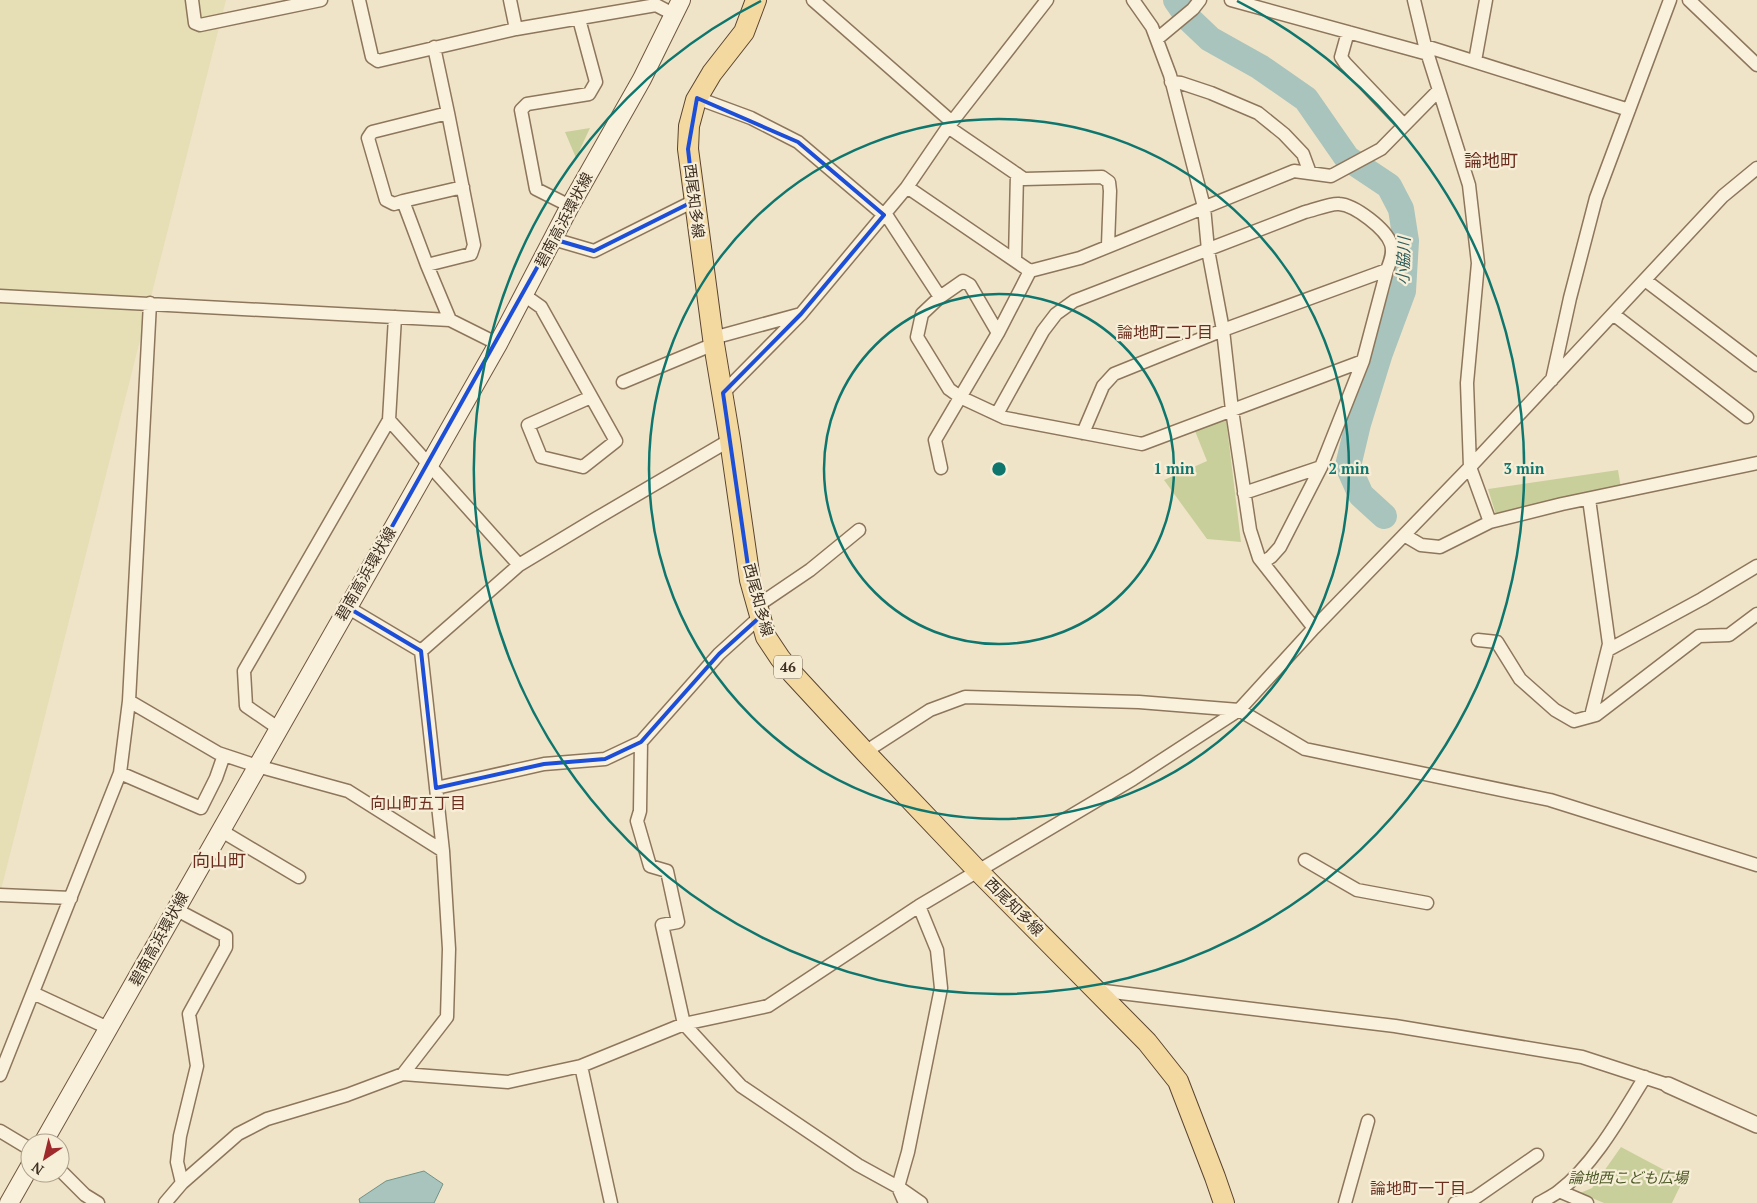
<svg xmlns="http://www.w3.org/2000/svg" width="1757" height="1203" viewBox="0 0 1757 1203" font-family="'PT Serif','Noto Sans JP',serif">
<rect width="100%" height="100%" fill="#f0e4c8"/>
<!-- farmland -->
<path fill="#e6deb5" d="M0,0h226l-226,894z"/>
<!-- green -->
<path fill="#c9cf9b" d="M590,128l-14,30 -11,-26z
M1226,419l15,123 -34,-3 -43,-59 43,-19 -12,-30z
M1618,470l3,18 -125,27 -8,-26z
M1621,1147l62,33 -11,23h-68l-24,-10 12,-5z"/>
<!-- water -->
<path fill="#a9c4bc" stroke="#6f938a" d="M424,1171l19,13 -9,19h-74l-1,-4 27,-18z"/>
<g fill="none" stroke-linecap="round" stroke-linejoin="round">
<!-- river -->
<path stroke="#a9c4bc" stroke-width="26" d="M1176,0l14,20 20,19 50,28 46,32 41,59 42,28 12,23 5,32 -3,50 -23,62 -22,71 -10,42 13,29 23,21"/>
<!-- minor casing -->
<g stroke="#8d765c" stroke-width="15">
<path id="minor" d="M192,0l3,23 5,2 121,-25
M359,0l13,57 6,4 138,-32 140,-24 17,9
M510,0l6,29
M813,0l139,122
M1133,0l19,27 18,48 34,132 4,43 15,80 9,80 18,120 9,28 55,70
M1231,0l197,54
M1414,0l11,46 44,139 9,78 -11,120 3,84 20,55 72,-18 195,-41
M1689,0l68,65
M1348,32l-7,25 4,6 59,62
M1157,39l36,-30 7,-9
M1425,46l204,64
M434,47l14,66
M1475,61l11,-61
M1171,82l10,1 30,10 47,20 26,21 19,20 7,19
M697,98l54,20 47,24 86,73
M948,127l76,52 78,-2 7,5 1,9 -2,54
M907,187l123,84 50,-13 214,-87 37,5 50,-27 58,-59
M403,201l60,-14
M570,206l-34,-17 -15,-79 6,-6 62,-10 7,-12 -17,-63
M885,213l55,84 23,-16 7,4 28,48
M553,239l41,12 100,-50
M1015,260l2,-86
M427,265l44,-11 3,-9 -26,-132 -76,19 -4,6 18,62 8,4 9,-3 24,64 23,55
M1645,280l112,85
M524,295l17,12 75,134 -33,26 -42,-10 -13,-32 63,-28
M0,296l450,24 48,24
M940,297l-18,17 -5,23 32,52 11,8 45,21 137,26 221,-83
M1613,314l134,103
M713,338l88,-24
M1552,380l18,-82 26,-100 74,-198
M623,382l91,-38
M723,393l78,-79 106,-127 41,-60 99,-127
M997,414l46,-83 13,-17 18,-13 231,-89c9,-2 26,-9 34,-8 16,1 47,25 52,40 3,9 -1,18 -4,26l-24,91 -42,106 -41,80 -9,10 -8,5
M389,420l130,145
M1083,433l20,-47 11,-12 109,-44 164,-60
M941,468l-6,-28 63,-107 32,-62
M1244,493l77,-26
M1589,499l20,145 -18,72
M1404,535l17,10 19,2 50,-25
M757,606l53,-36 49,-40
M347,607l74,44
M1478,640l19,2 23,37 35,31 19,11 22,-6 103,-79 30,-1 28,-21
M1608,650l94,-51 55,-33
M129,701l89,52 39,13 91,25 95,60
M278,728l-32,-22 -2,-35 145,-251 6,-103
M641,742l-1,69 -3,10 13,45 17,5 11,51 -16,3 22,99 57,62 117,79 40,22 23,16
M865,752l65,-42 35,-13 174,5 100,8 66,39 245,51 207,65
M120,773l81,35 15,-30 8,-23
M436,788l108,-24 61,-5 36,-17 78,-88 42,-38
M220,830l79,47
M1305,860l52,30 70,13
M0,895l71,3
M175,909l51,27v11l-37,67 8,52 -17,70 -3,26 5,21
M1096,990l299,36 187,31 86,28
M33,993l75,35
M581,1066l30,137
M403,1074l44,-57 2,-68 -6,-98 -22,-200 98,-86 78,-47 133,-78
M0,1075l120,-302 9,-72 21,-398
M0,1131l30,18
M60,1170l25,25 13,8
M1559,1191l28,12
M165,1203l17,-20 56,-49 29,-15 80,-24 56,-21 105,8 73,-16 103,-42 84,-18 151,-100 214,-127 106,-69 75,-82 156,-161 253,-271 34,-28
M905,1203l-7,-16 10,-35 33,-164 -4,-38 -18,-44
M1345,1203l23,-82
M1455,1203l20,-5 62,-43
M1539,1203c7,-4 14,-7 20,-12 35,-26 63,-77 86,-114"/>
</g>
<!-- tertiary casing -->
<g stroke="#8d765c" stroke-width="18">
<path id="tertiary" d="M1668,1085l89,40"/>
</g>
<!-- secondary casing -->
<g stroke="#6f573f" stroke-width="20">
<path id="secondary" d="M43,1143l455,-799 72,-138 72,-127 39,-79
M9,1203l21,-37"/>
</g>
<!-- primary casing -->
<g stroke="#5b4430" stroke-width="22">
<path id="primary" d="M756,0l-12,32 -32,41 -16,27 -7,26 -1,23 25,189 17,102 20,140 16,57 14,21 12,15 73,79 113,119 169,171 31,39 37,96 9,26"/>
</g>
<!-- minor -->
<use href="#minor" stroke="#faf1dc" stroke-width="12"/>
<!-- tertiary -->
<use href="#tertiary" stroke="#faf1dc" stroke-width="15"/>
<!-- secondary -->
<use href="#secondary" stroke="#faf1dc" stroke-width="18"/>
<!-- primary -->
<use href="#primary" stroke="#f3d9a0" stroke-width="20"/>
</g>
<!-- marked area -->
<path fill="none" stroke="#1d4ed8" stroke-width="4" stroke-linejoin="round" d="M697,98l101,44 86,73 -83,99 -78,79 27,187 11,36 -42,38 -78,88 -36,17 -61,5 -108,24 -15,-137 -74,-44 206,-368 41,12 100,-50 -6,-52z"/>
<!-- distance rings -->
<g fill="none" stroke="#0f766e" stroke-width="2.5">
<circle cx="999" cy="469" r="175"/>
<circle cx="999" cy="469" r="350"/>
<path d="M1237 1A525 525 0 1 1 761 1"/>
</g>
<g text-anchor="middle" stroke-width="4.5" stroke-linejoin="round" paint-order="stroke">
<!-- shield labels -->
<rect fill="#f7eed8" stroke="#756857" stroke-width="1" x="774" y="655.5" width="28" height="23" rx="4"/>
<g font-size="14" font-weight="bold" fill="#3d2e20">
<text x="788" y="672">46</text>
</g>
<!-- street labels -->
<g font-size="15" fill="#3d2e20" stroke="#f7eed8">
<text transform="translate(694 201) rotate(83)" y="5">西尾知多線</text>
<text transform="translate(564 220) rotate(-62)" y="5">碧南高浜環状線</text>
<text transform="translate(366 574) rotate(-60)" y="5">碧南高浜環状線</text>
<text transform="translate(758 600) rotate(75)" y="5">西尾知多線</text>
<text transform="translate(1014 907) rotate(45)" y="5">西尾知多線</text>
<text transform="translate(159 939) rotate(-61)" y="5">碧南高浜環状線</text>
</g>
<!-- park labels -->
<g font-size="15" font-style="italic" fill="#4d5a26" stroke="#f7eed8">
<text x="1628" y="1183">論地西こども広場</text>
</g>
<!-- water labels -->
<g font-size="16" font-style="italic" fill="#2f5d5a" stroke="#f7eed8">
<text transform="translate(1403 261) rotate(-88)" y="6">小脇川</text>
</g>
<!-- neighbourhood labels -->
<g font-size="16" fill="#6b2e1e" stroke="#f7eed8">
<text x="1165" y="338">論地町二丁目</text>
<text x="418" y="809">向山町五丁目</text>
<text x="1418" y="1194">論地町一丁目</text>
</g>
<!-- quarter labels -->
<g font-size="18" fill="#6b2e1e" stroke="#f7eed8">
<text x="1491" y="167">論地町</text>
<text x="219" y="867">向山町</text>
</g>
</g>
<circle cx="999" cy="469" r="8" fill="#0f766e" stroke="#f7eed8" stroke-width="2.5"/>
<g font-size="15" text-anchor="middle" font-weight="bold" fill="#0f766e" stroke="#f7eed8" stroke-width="4.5" stroke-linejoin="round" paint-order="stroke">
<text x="1174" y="474">1 min</text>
<text x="1349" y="474">2 min</text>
<text x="1524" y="474">3 min</text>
</g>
<!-- north arrow -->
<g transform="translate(45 1158) rotate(215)"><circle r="24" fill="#f7eed8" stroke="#ada18e"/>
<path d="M0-4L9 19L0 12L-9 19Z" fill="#9e2a2b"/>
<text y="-8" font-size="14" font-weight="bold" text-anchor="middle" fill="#3d2e20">N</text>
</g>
</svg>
